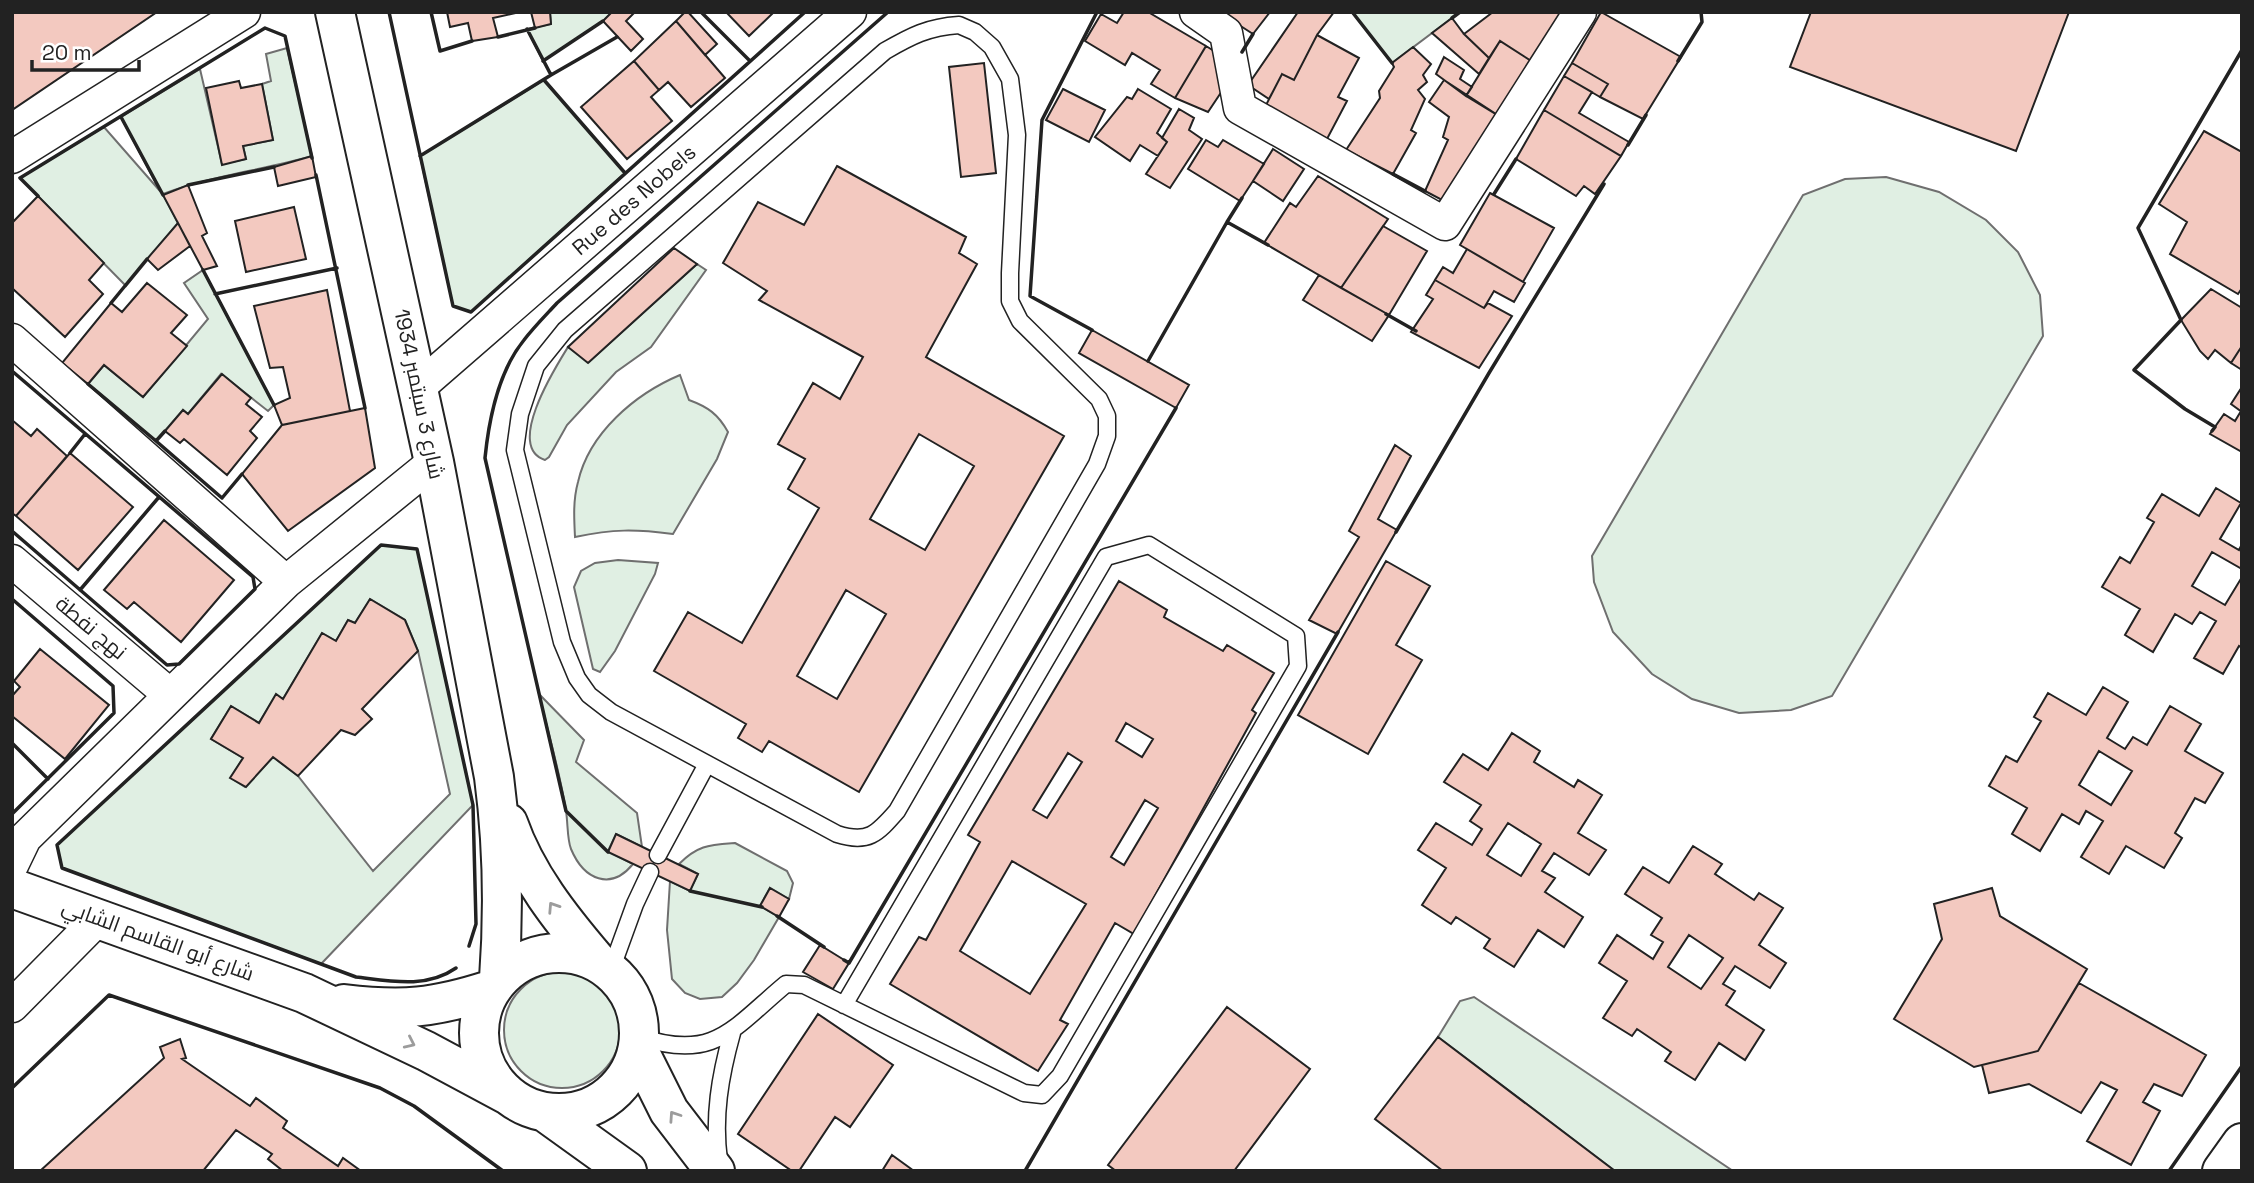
<svg xmlns="http://www.w3.org/2000/svg" width="2254" height="1183" viewBox="0 0 2254 1183" font-family="'Space Grotesk',Cairo,sans-serif">
<rect width="100%" height="100%" fill="#fff"/>
<!-- green -->
<path fill="#e0efe3" stroke="#6f6f6f" stroke-width="2" fill-rule="evenodd" d="M550,12h62l-9,9 -60,40 -16,-32 24,-5z
M1352,12h108l-68,51z
M287,48l25,108c-49,14 -101,20 -149,38l15,29 -52,63 -106,-108 84,-51 56,64 -39,-74 79,-48 22,95 24,-5 -3,-13 30,-6 -11,-56 9,-3 -5,-27z
M544,80l81,93 -154,139 -18,-6 -33,-150z
M1886,177l53,15 47,28 32,32 22,43 3,41 -211,360 -41,14 -52,3 -47,-14 -40,-25 -39,-42 -19,-50 -2,-26 211,-361 42,-16z
M697,264l9,6 -55,77 -35,25 -49,53 -18,32 -4,3c-40,-13 10,-92 23,-113l21,15z
M203,270l71,135 -6,6 -47,-37 -33,40 -5,-4 -27,31 -68,-57 16,-19 39,32 65,-78 -24,-36z
M680,375l9,25c19,7 29,14 39,32l-11,27 -44,75c-39,-5 -59,-5 -98,3 -1,-19 -2,-37 3,-55 11,-49 57,-88 102,-107z
M381,545l36,4 56,256 -152,159 -259,-96 -5,-23zM370,599l35,21 13,31 32,143 -77,77 -75,-95 -25,-19 -28,30 -14,-9 12,-20 -32,-19 20,-33 28,17 17,-28 7,4 39,-66 14,8 12,-21 7,3z
M618,560l40,3 -3,11 -40,77 -15,21 -7,-3 -19,-82 7,-16 14,-8z
M539,694l45,46 -8,22 61,51 5,34 -26,-13 -8,17 25,13c-22,27 -49,16 -62,-15 -4,-10 -3,-26 -5,-38 -6,-39 -18,-78 -27,-117z
M735,843l52,28 6,12 -4,16 -19,-11 -10,18 19,11 -25,43 -17,23 -15,14 -22,2 -15,-6 -13,-14 -5,-49 3,-49 20,10 8,-17 -19,-10c19,-19 30,-19 56,-21z
M504 1030a58 58 0 1 1 116 0a58 58 0 1 1-116 0Z
M1474,997l259,174h-118l-177,-134 22,-36z"/>
<!-- building -->
<path fill="#f3c9c0" stroke="#222" stroke-width="2" fill-rule="evenodd" d="M12,12h145l-145,98z
M447,12h73l-27,6 5,19 -26,4 -4,-18 -18,4z
M531,12h19l1,12 -16,4z
M612,12h23l-9,9 17,18 -12,12 -28,-30z
M685,12h3l29,32 -12,11 -29,-34z
M726,12h48l-25,24z
M1124,12h24l58,34 -31,52 -24,-14 9,-14 -28,-17 -7,12 -40,-24 16,-27 16,9z
M1219,12h51l-17,22z
M1298,12h36l-17,23 -23,45 -12,-6 -13,25 -21,-14z
M1493,12h70l-27,52 -36,-23 -11,17 -25,-24z
M1601,12l80,45 -38,62 -43,-22 8,-13 -36,-21z
M1811,12h258l-53,139 -226,-84z
M1452,18l12,16 25,24 -10,16 -47,-41z
M676,21l49,57 -34,29 -23,-25 -9,8 -25,-29z
M1317,35l42,23 -21,39 9,4 -20,38 -62,-32 17,-33 12,6z
M1500,41l36,23 -34,54 -36,-22z
M1206,46l16,10 2,32 -16,24 -33,-14z
M1413,47l18,17 -8,11 4,7 -9,8 7,9 -14,31 5,3 -23,41 -47,-24 34,-52 -1,-7 15,-24 -2,-4z
M1444,57l20,13 -4,9 12,8 -6,9 -30,-22z
M634,61l25,29 -8,7 21,24 -45,38 -46,-52z
M984,63l12,110 -35,4 -12,-110z
M1572,63l36,21 -8,13 -36,-21z
M1564,76l28,16 -13,21 50,29 -8,14 -77,-46z
M1444,80l58,38 -60,82 -17,-9 23,-51 -5,-3 6,-20 -20,-15z
M239,81l2,7 21,-4 11,56 -30,6 3,13 -24,6 -16,-77z
M1063,89l42,21 -16,32 -43,-22z
M1138,89l33,20 -14,24 10,9 -9,14 -18,-11 -10,16 -35,-24 32,-40 5,2z
M1179,109l15,9 -5,12 13,9 -32,49 -24,-14 21,-32 -5,-4z
M1544,110l77,46 -26,38 -11,-8 -8,10 -60,-37z
M2204,131l38,21v136l-4,6 -68,-40 17,-32 -28,-18z
M1206,140l12,7 5,-7 41,24 -24,37 -52,-32z
M1273,149l31,20 -21,32 -30,-20z
M312,156l4,21 -38,9 -4,-19z
M837,166l129,71 -7,16 18,11 -51,93 138,79 -205,356 -90,-51 -7,11 -24,-14 8,-14 -92,-53 34,-59 54,31 77,-135 -31,-19 17,-30 -27,-15 35,-61 27,16 23,-42 -104,-57 8,-9 -44,-28 35,-61 46,23zM919,434l55,32 -49,84 -55,-31zM846,590l40,24 -49,85 -40,-23z
M1318,176l70,43 -47,69 -77,-45 26,-40 6,4z
M188,185l19,48 -5,3 15,30 -14,4 -40,-75z
M1490,193l64,35 -31,54 -63,-37z
M38,196l66,67 -15,17 14,14 -38,43 -53,-49v-65z
M294,207l12,52 -60,13 -11,-51z
M178,223l12,23 -32,24 -11,-11z
M1383,226l44,25 -38,64 -48,-27z
M674,248l23,16 -109,99 -20,-16z
M1467,249l58,34 -11,19 -20,-11 -10,17 -49,-28 8,-13 10,6z
M1319,275l70,40 -17,26 -69,-41z
M1435,280l49,28 4,-5 24,13 -33,52 -68,-36 22,-33 -7,-4z
M147,283l40,32 -16,18 16,13 -44,51 -39,-32 -16,19 -26,-21 49,-60 11,9z
M2211,289l31,19v38l-11,17 -16,-13 -7,9 -8,-8 -19,-31z
M327,290l23,121 -68,14 -8,-20 16,-7 -7,-31 -13,1 -16,-62z
M1092,330l97,55 -13,23 -97,-55z
M2242,346v24l-11,-7z
M222,374l29,24 -5,6 16,13 -12,14 7,7 -30,37 -43,-36 -4,4 -15,-12 18,-21 5,4z
M2242,387v25l-11,-8z
M365,408l10,60 -87,63 -46,-57 40,-49z
M2241,411l1,1v40l-32,-18 14,-20 11,7z
M12,420l19,16 6,-7 30,27 -51,60 -4,-3z
M1395,445l16,11 -33,63 19,11 -60,104 -28,-14 50,-83 -10,-6z
M70,453l63,54 -55,63 -62,-54z
M2216,488l25,15 -21,36 19,11 3,-6v25l-30,-17 -20,34 33,19 17,-28v71l-3,-2 -16,28 -29,-16 22,-37 -16,-9 -8,12 -17,-10 -22,38 -28,-17 15,-26 -38,-22 18,-30 10,6 24,-41 -7,-4 15,-24 37,22z
M164,520l70,60 -53,62 -47,-40 -7,7 -23,-19z
M1386,561l44,25 -34,59 26,15 -54,94 -70,-39z
M1119,581l48,29 -3,7 59,34 4,-6 47,28 -22,37 4,3 -122,221 -19,-11 -55,97 8,4 -30,47 -148,-87 29,-47 7,3 54,-98 -12,-7zM1126,723l27,16 -11,18 -26,-16zM1068,753l14,9 -35,56 -14,-8zM1145,800l13,8 -34,57 -13,-8zM1012,861l74,43 -56,90 -70,-43z
M370,599l35,21 13,31 -56,58 10,10 -17,16 -14,-5 -43,46 -25,-19 -27,30 -16,-9 13,-20 -32,-19 20,-33 28,17 17,-29 7,5 39,-66 14,8 12,-21 7,3z
M40,649l69,56 -44,54 -53,-43v-20l8,-9 -6,-6z
M2103,687l25,15 -21,36 18,11 8,-12 14,8 23,-39 31,18 -16,27 38,22 -18,30 -10,-5 -20,35 7,5 -18,30 -38,-22 -17,28 -28,-17 22,-36 -17,-10 -7,13 -17,-10 -22,37 -28,-17 15,-26 -38,-22 17,-30 11,6 24,-41 -7,-4 14,-24 38,22zM2099,751l33,20 -21,34 -32,-20z
M1512,733l28,18 -6,11 40,25 4,-7 24,15 -24,38 28,17 -17,25 -35,-22 -12,18 13,7 -10,14 38,25 -19,30 -26,-17 -24,37 -30,-19 6,-9 -34,-22 -5,7 -29,-19 24,-37 -28,-18 18,-27 36,22 10,-16 -12,-8 11,-16 -37,-23 19,-28 25,16zM1508,823l33,21 -20,32 -34,-21z
M616,834l82,40 -8,17 -82,-39z
M1693,846l29,18 -7,10 39,26 5,-7 24,15 -24,37 27,18 -16,25 -35,-22 -12,18 12,7 -9,14 38,25 -19,30 -26,-17 -24,37 -30,-19 6,-9 -34,-23 -5,7 -29,-18 24,-37 -28,-18 18,-28 36,24 10,-17 -12,-7 11,-17 -37,-24 18,-27 26,16zM1689,935l34,23 -22,31 -33,-22z
M770,888l19,11 -10,18 -19,-11z
M1992,888l8,28 87,53 -49,82 -64,16 -80,-48 48,-80 -8,-35z
M820,945l29,18 -16,26 -30,-17z
M2079,983l127,72 -24,41 -28,-12 -11,18 17,9 -29,54 -44,-24 30,-51 -16,-8 -20,31 -52,-29 -40,9 -7,-28 56,-14z
M1227,1007l83,62 -76,102h-118l-8,-6z
M818,1014l75,51 -43,62 -15,-10 -36,54h-7l-54,-37z
M1438,1037l177,134h-172l-68,-52z
M180,1039l6,19 -4,1 68,47 6,-8 31,23 -4,7 55,38 5,-8 18,13h-78l-15,-12 4,-5 -36,-24 -33,41h-163l124,-113 -4,-11z
M892,1155l22,16h-32z"/>
<g fill="none" stroke-linecap="round" stroke-linejoin="round">
<!-- service casing -->
<g stroke="#222" stroke-width="19">
<path id="service" d="M959,25l16,7 17,15 18,32 7,56 -7,138v28l10,20 79,78 8,17v20l-10,28 -200,347c-20,23 -29,33 -60,23l-226,-122 -22,-17 -12,-17 -15,-36 -47,-192 5,-36 16,-48 29,-36 320,-279c26,-15 43,-24 74,-26z
M658,855l49,-91
M611,970l24,-66 15,-32
M640,1037c75,25 93,-9 146,-53l18,1 220,108 18,2 18,-19 238,-410 -2,-30 -147,-91 -43,12 -262,448
M719,1161c-6,-44 1,-85 13,-128"/>
</g>
<!-- minor casing -->
<g stroke="#222" stroke-width="35">
<path id="minor" d="M1196,12l30,21 14,75 205,116 135,-212
M12,157l232,-145
M12,340l274,242
M418,388l432,-376
M12,561l158,134
M12,865l13,-27 261,-256 148,-120
M12,1006l87,-88"/>
</g>
<!-- secondary casing -->
<g stroke="#222" stroke-width="42">
<path id="secondary" d="M2222,1171l20,-28"/>
</g>
<!-- primary casing -->
<g stroke="#222" stroke-width="42">
<path id="primary" d="M335,12l99,450 60,315c9,68 10,134 5,202
M508,823c18,52 53,96 88,137
M12,888l292,105 122,58 82,44
M479 1033a80 80 0 1 1 160 0a80 80 0 1 1-160 0Z
M344,1004c59,7 90,4 146,-14
M638,1049l31,62 46,60
M545,1112l82,59"/>
</g>
<!-- service -->
<use href="#service" stroke="#fff" stroke-width="16"/>
<!-- minor -->
<use href="#minor" stroke="#fff" stroke-width="32"/>
<!-- secondary -->
<use href="#secondary" stroke="#fff" stroke-width="38"/>
<!-- primary -->
<use href="#primary" stroke="#fff" stroke-width="38"/>
<!-- wall -->
<path stroke="#222" stroke-width="3.5" d="M389,12l64,294 18,6 334,-300
M431,12l9,39 32,-10
M701,12l49,49
M1353,13l39,50
M1452,18l8,-6
M498,37l37,-9
M1242,52l11,-18
M543,61l60,-40
M1678,61l24,-39 -1,-10
M551,75l66,-38
M544,80l81,93
M121,117l42,78
M1628,145l18,-30
M420,156l131,-81 -24,-46
M1393,174l32,17
M316,175l49,233
M188,185l86,-18
M1494,194l22,-35
M38,196l-18,-18 245,-150 20,8 27,122
M1227,222l15,-24
M203,270l71,135
M215,294l122,-26
M111,303l36,-44
M1386,314l30,17
M1092,330l-62,-34 12,-176 55,-108
M1148,361l79,-139 41,23
M12,371l241,206 2,12 -76,75 -12,1 -155,-134
M88,384l68,57 9,-10
M2212,431l3,-4 -30,-18 -51,-39 47,-50 -43,-92 104,-178
M156,441l66,57 20,-24
M70,453l15,-19
M1396,532l93,-159 115,-189
M80,590l79,-93
M12,599l101,87 1,27 -102,101
M12,743l36,36
M608,852l-42,-41 -81,-353c4,-40 13,-86 39,-118 10,-13 22,-25 33,-37l331,-291
M690,891l72,16
M777,916l47,31
M844,960l5,3 327,-555
M456,968c-30,21 -66,13 -100,9l-294,-109 -5,-23 324,-300 36,4 56,256 3,119 -7,22
M12,1088l97,-93 271,93 34,18 89,65
M1025,1171l313,-539
M2169,1171l73,-105"/>
</g>
<!-- one-way arrows -->
<defs><path id="oneway-chevron" d="M-2-3.5L2.5 0L-2 3.5" fill="none" stroke-width="1.6" stroke-linecap="round" stroke-linejoin="round" transform="scale(1.75)"/></defs>
<g stroke="#9c9c9c">
<use href="#oneway-chevron" transform="translate(553 907) rotate(-123)"/>
<use href="#oneway-chevron" transform="translate(410 1043) rotate(25)"/>
<use href="#oneway-chevron" transform="translate(674 1116) rotate(-124)"/>
</g>
<g text-anchor="middle" stroke-width="5" stroke-linejoin="round" paint-order="stroke">
<!-- street labels -->
<g font-size="21" fill="#222" stroke="#fff">
<text transform="translate(634 200) rotate(-41)" y="7">Rue des Nobels</text>
<text transform="translate(419 394) rotate(78)" y="7">شارع 3 سبتمبر 1934</text>
<text transform="translate(91 628) rotate(40)" y="7">نهج نفطة</text>
<text transform="translate(158 940) rotate(20)" y="7">شارع أبو القاسم الشابي</text>
</g>
</g>
<!-- border -->
<rect width="2254" height="1183" fill="none" stroke="#222222" stroke-width="28"/>
<!-- scale -->
<path d="M32 60v10h107v-10" fill="none" stroke="#222222" stroke-width="3.5"/>
<text x="42" y="60" font-size="21" fill="#222222" stroke="#ffffff" stroke-width="5" paint-order="stroke">20 m</text>
</svg>
